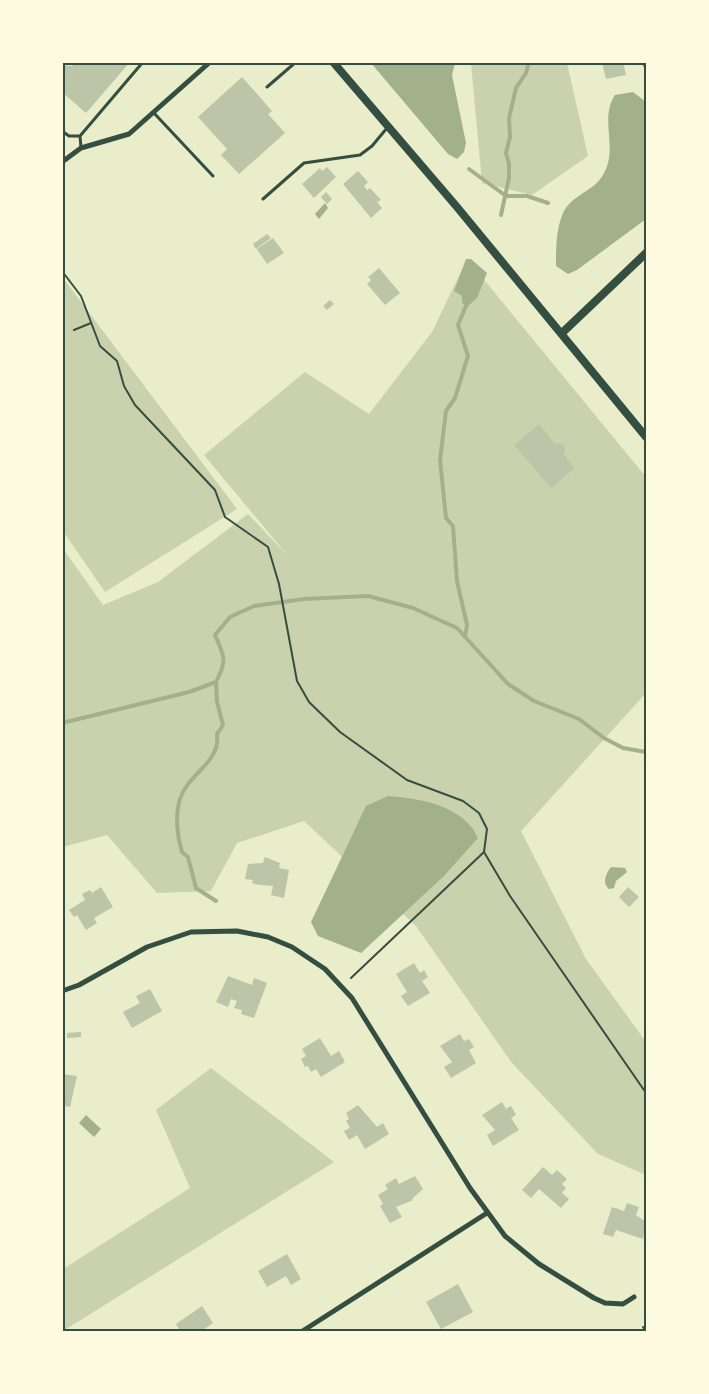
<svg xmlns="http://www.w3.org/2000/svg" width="709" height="1394" viewBox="0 0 709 1394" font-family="'Open Sans',sans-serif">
<rect width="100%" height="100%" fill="#e9edc9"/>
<!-- green -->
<path fill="#cad2ad" d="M471,63h96l21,93 -56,39 -50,-12z
M467,259l179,218v216l-125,138 65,128 60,83v133l-48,-21 -86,-91 -96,-137 -112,-105 -67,22 -26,48 -54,2 -50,-58 -44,12 -1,-300 41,58 55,-23 90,-68 40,42 -84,-101 101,-83 64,42 63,-82z
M63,278l174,231 -132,83 -42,-61z
M211,1068l123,94 -271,169v-62l127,-81 -34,-78z"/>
<!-- water -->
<path fill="#a3b18a" d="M371,63h84l-3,12 14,68 -2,9 -7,7 -9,-5z
M633,92l13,10v117l-69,51 -9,4 -12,-8c0,-18 0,-50 14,-63 17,-15 31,-16 38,-40 6,-23 -7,-47 7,-68z
M325,203l3,5 -9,11 -4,-5z
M466,259h5l16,14 -10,25 -9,8 -6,-3v-7l-8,-5z
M388,796c32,2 76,10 90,42l-34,38 -83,77 -43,-17 -7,-14 55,-116z
M611,867l14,1 2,4 -11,9 -2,7 -5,1c-8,-6 -2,-17 2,-22z
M86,1115l15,14 -7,8 -15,-14z"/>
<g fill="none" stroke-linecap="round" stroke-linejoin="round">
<!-- stream -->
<path stroke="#a3b18a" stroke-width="4" d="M469,169l37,27h21l21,7
M501,215l8,-37v-14l-3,-11 4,-16 -1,-19 7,-30 10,-15 3,-11
M465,637l2,-12 -10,-44 -4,-55 -7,-8 -6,-58 6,-49 9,-13 13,-42 -10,-31 10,-24
M62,723l127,-31 27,-10c11,-21 9,-25 -1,-47l15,-18 24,-11 50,-7 64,-3 45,12 44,20 51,56 26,17 45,18 25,19 19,10 23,4
M216,901l-20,-13 -8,-31 -6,-5c-5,-16 -7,-37 -2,-53 8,-26 41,-36 37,-65l6,-9 -6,-23 -1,-20"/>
</g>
<!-- building -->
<path fill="#bcc5a7" d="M75,62h55l-44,51 -24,-21v-27l10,1z
M602,62h21l3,13 -20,4z
M242,77l30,34 -4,3 17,19 -46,41 -18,-19 6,-6 -29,-32z
M327,167l9,10 -22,21 -12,-14 18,-16 2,3z
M358,171l10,11 -4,4 3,4 3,-2 11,12 -4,2 5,6 -11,10 -28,-34z
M326,192l6,7 -5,5 -6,-7z
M267,234l4,4 -15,11 -3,-5z
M273,238l11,15 -17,11 -10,-15z
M379,268l21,25 -15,12 -18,-21 4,-4 -3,-3z
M330,300l4,4 -7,6 -4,-4z
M539,424l16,20 5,-1 5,3 -1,9 11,13 -24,20 -37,-43z
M265,857l15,6 -1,5 10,2 -5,28 -13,-3 2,-9 -14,-1 -7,-2 1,-3 -8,-1 3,-15 15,-1z
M101,887l12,20 -19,11 3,5 -11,7 -9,-15 -3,2 -5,-7 16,-10 -3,-6 8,-4 2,3z
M628,887l11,10 -10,10 -10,-10z
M414,963l6,10 4,-3 4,7 -6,4 8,12 -22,13 -7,-10 6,-4 -11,-18z
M228,976l24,9 2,-7 13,5 -13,35 -13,-4 1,-4 -8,-2 3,-7 -6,-2 -3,8 -12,-5z
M150,989l12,22 -30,17 -9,-16 17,-9 -4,-7z
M81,1032v5l-14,1v-5z
M460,1034l4,7 5,-2 5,8 -5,3 7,13 -25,15 -7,-11 8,-5 -12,-16z
M320,1038l11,18 8,-5 6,11 -24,15 -5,-8 -5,3 -3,-6 -3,1 -4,-8 5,-3 -4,-7z
M62,1074l15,2 -7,31 -8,-2z
M502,1102l4,7 5,-3 5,9 -5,3 8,12 -26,16 -6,-11 8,-5 -13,-15z
M358,1105l19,22 6,-4 6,11 -24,15 -8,-14 -8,5 -5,-9 6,-3 -4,-7 3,-2 -3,-6z
M543,1167l9,8 5,-5 10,9 -5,5 4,4 -4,5 7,6 -8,9 -22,-19 -8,9 -9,-8z
M415,1176l8,13 -11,10 1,1 -17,7 6,10 -12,6 -10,-17 3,-2 -5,-9 10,-6 -3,-4 11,-7 3,6z
M627,1203l12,4 -3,8 10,7 -3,17 -27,-9 -3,7 -10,-3 9,-27 12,4z
M287,1254l14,25 -10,6 -5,-9 -19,11 -9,-16z
M458,1284l15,28 -32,17 -15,-27z
M202,1306l11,17 -13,9h-19l-5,-8z"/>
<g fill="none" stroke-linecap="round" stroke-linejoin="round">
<!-- path -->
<path stroke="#344e41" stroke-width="2" d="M62,271l19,25 19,50 17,15 7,25 11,19 80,85 10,27 43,30 11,37 18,97 12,21 31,30 67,48 56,21 16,12 8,16 -3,23 26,44 136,197
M74,330l17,-7
M351,978l133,-126
M643,1327l3,5"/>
<!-- service -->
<path stroke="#344e41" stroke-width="3" d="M267,87l29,-25
M153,112l60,64
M62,131l7,5h11l63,-74
M80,136l1,12
M263,199l41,-36 56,-8 12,-9 15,-18"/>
<!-- minor -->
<path stroke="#344e41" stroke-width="5" d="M645,62l1,4
M62,162l19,-14 48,-14 81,-72
M62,991l17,-6 68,-38 44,-15 46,-1 31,6 24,10 33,22 27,29 118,190 35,48 34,28 55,34 11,5 18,1 11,-7
M301,1332l186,-119"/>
<!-- tertiary -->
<path stroke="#344e41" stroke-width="8" d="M333,62l124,145 189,230
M562,333l84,-80"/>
</g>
<!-- border -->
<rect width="709" height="1394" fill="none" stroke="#fefae0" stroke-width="128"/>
<rect x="64" y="64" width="581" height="1266" fill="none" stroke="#344e41" stroke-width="2"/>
</svg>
